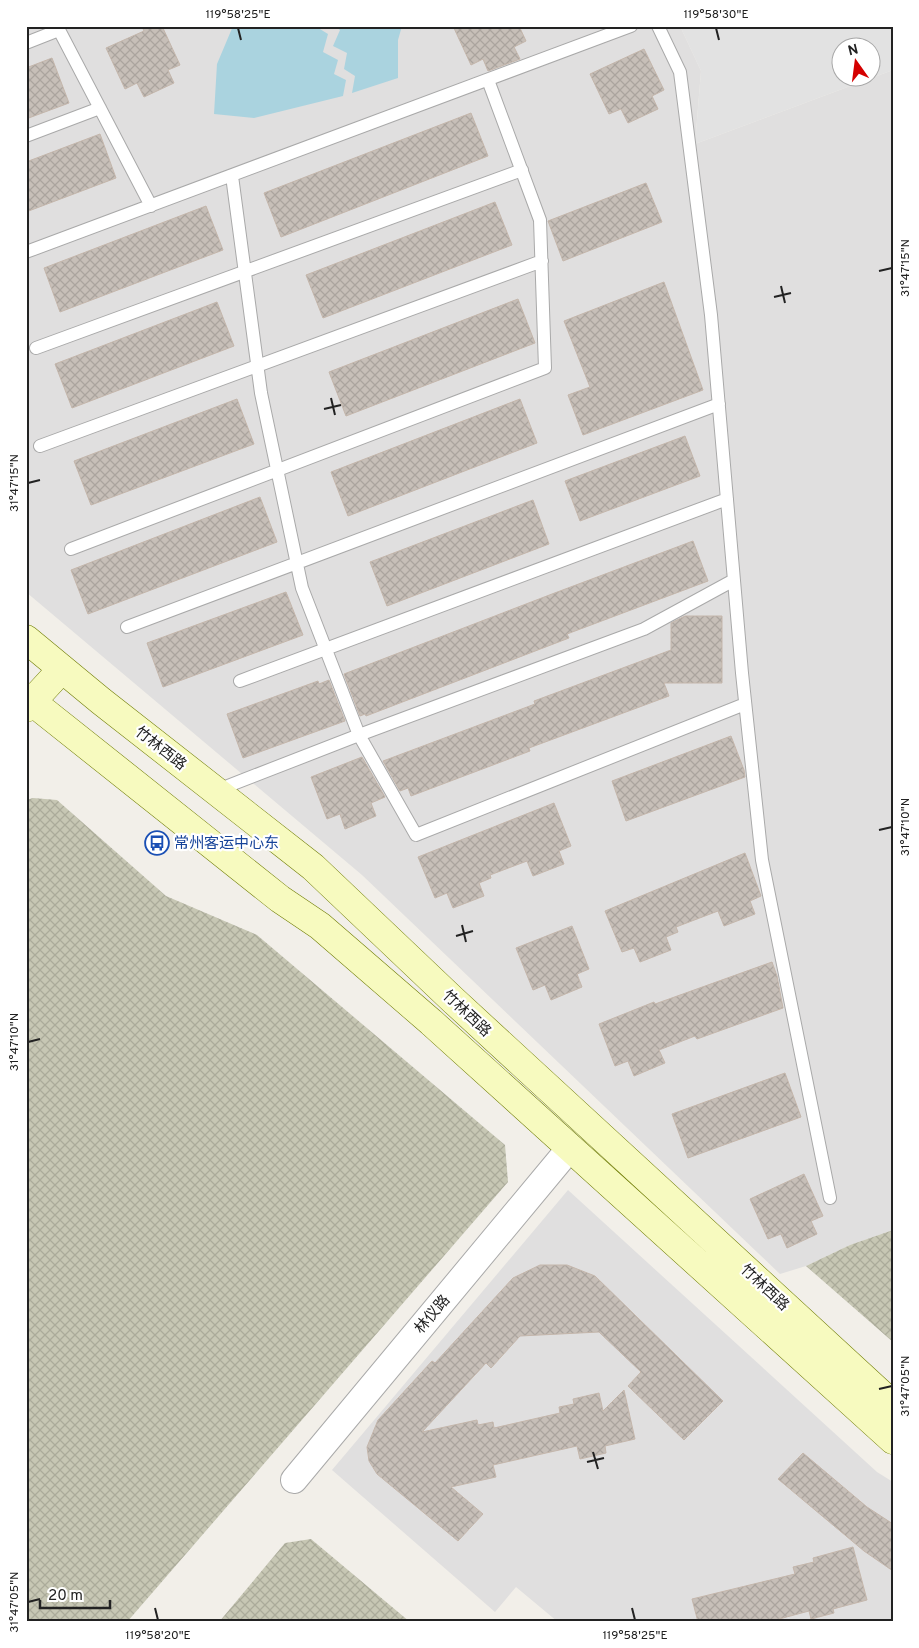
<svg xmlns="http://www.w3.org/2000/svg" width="919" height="1648" viewBox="0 0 919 1648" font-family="Overpass,'Noto Sans SC',sans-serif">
<defs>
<pattern id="construction-cross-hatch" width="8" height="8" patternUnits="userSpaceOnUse" patternTransform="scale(1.25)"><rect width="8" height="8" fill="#c7c7b4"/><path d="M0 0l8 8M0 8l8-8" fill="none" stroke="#abab9a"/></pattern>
<pattern id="building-cross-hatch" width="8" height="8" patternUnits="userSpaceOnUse" patternTransform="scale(1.25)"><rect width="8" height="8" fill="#c7bfb8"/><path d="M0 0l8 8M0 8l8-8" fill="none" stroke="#aba49e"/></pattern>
</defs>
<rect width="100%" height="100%" fill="#f2efe9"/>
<!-- residential -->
<path fill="#e0dfdf" d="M26,26h654l21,45 -6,73 198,-74v1160l-43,15 -44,21 -26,8 -418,-399 -336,-283z
M568,1190l309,282 16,10v140h-335l-42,-35 -21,25 -163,-142z"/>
<!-- construction -->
<path fill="url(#construction-cross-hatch)" d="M33,798l24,2 109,96 91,39 248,210 3,37 -381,440h-101v-822z
M893,1230v112l-87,-76 44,-21z
M311,1539l99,83h-191l66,-79z"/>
<!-- parking -->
<path fill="#e2e2e2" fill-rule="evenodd" d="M680,26h213v44l-198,74 6,-73zM842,48h30v30h-30z"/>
<!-- water -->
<path fill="#aad3df" d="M233,26h82l13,8 -5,18 15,8 -4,14 12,6 -3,16 -89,22 -40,-4 3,-50z
M335,26h67l-4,14v38l-46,15 3,-17 -11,-7 3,-16 -14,-7 7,-16z"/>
<!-- building -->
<path fill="url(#building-cross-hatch)" stroke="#c4b6ab" d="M142,26h20l18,39 -12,5 6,13 -30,14 -7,-14 -12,6 -19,-41 38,-17z
M453,26h66l7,15 -12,6 6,12 -32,12 -5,-12 -12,6z
M644,49l20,41 -12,6 6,13 -30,14 -7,-14 -12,5 -19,-40z
M52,58l17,45 -43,16v-51z
M471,113l17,43 -207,81 -17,-44z
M100,134l16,44 -90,34v-50z
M646,183l16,39 -99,39 -15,-40z
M495,202l17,43 -189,73 -17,-43z
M206,206l17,44 -163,62 -16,-44z
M664,282l39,108 -120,45 -15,-40 22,-8 -26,-66z
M518,299l17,44 -189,73 -17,-44z
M217,302l17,44 -162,62 -17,-44z
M237,399l17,45 -163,61 -17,-44z
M520,399l17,44 -189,73 -17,-44z
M685,436l15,40 -120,45 -15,-40z
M260,497l17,45 -189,72 -17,-44z
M533,500l16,44 -162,62 -17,-44z
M693,541l15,40 -141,53 2,4 -203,78 -1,-2 -5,2 -16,-42 208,-80z
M286,592l17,43 -140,52 -16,-44z
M685,616h37v67h-58l5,13 -140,52 1,3 -119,45 -3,-8 -8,3 -17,-30 152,-57 -1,-3 137,-51v-27z
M329,680l16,41 -102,37 -16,-44 91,-33 1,3z
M731,736l13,34 1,7 -119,44 -14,-40z
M362,757l23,40 -14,6 5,13 -31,13 -5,-15 -13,5 -16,-42z
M554,803l17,43 -12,5 5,13 -31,12 -6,-15 -37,14 1,3 -12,5 5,13 -31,12 -6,-15 -12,5 -17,-41z
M745,853l16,43 -11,5 5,13 -31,12 -6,-15 -42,16 2,5 -12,5 5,13 -31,12 -6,-14 -12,4 -17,-41z
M572,926l17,43 -12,5 5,13 -31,13 -6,-15 -12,5 -17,-42z
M772,962l5,14 6,32 -86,31 -2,-3 -36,14 6,13 -31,13 -6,-15 -13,5 -16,-42 55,-22 1,2z
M785,1073l16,44 -113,41 -16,-44z
M804,1174l19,42 -12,5 6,13 -30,14 -6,-14 -13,5 -18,-40z
M540,1265h27l28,11 128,125 -39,39 -56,-54 13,-14 -42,-40 -79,4 -29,32 -5,-5 -64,69 55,-12 1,5 15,-3 1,6 66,-15 -1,-6 15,-3 -1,-5 26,-6 4,18 21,-21 11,49 -30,7 1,7 -26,6 -3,-13 -84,19 3,12 -45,10 32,27 -25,27 -81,-67 -8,-13 -2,-14 11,-27 54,-59 3,2 78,-85z
M803,1453l64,54 26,17v47l-29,-20 -86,-72z
M853,1547l14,53 -34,9 1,4 -23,6 -2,-8 -41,11h-70l-6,-23 103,-25 -2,-7 21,-5 -1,-4z"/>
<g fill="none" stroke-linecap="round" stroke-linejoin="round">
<!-- lane casing -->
<g stroke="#a9a9a9" stroke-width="14">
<path id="lane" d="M57,26l94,180
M658,26l22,46 31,243 31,358 20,187 68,338
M26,43l33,-13
M26,136l74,-28
M232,176l29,217 41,195 57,147 57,100 329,-131
M26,252l605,-226
M36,348l486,-178
M40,446l502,-185
M71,549l474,-181 -5,-148 -52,-140
M127,627l592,-223
M240,681l487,-182
M215,791l144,-56 285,-106 90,-49"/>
</g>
<!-- street casing -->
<g stroke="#a9a9a9" stroke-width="28">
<path id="street" d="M294,1480l276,-332"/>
</g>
<!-- secondary casing -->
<g stroke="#707d05" stroke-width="29">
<path id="secondary" d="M26,639l75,62 212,166 140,133 440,405
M26,697l254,202 40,27 111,96 462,418
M26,708l36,-39"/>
</g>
<!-- lane -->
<use href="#lane" stroke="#fff" stroke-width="12"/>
<!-- street -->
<use href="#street" stroke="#fff" stroke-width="26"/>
<!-- secondary -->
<use href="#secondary" stroke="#f7fabf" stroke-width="28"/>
</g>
<!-- ticks -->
<path fill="none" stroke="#222" stroke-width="2" d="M238,28l3,12M716,28l3,12M879,271l13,-3M781,286l4,17M774,297l17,-4M331,398l4,17M324,409l17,-4M28,483l12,-3M879,830l13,-3M462,925l4,17M456,936l17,-5M28,1042l12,-3M879,1389l13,-3M593,1452l5,17M587,1462l17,-4M28,1602l12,-3M155,1608l3,12M632,1608l3,12"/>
<!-- icons -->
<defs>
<g id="bus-ring" transform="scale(1.25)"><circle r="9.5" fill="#fff" stroke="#1a4fb4" stroke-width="1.5"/><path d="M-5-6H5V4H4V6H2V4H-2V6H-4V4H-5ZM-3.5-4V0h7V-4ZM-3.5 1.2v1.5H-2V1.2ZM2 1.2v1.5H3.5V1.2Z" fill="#1a4fb4"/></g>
</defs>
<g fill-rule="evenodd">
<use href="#bus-ring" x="157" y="843"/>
</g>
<g text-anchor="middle" stroke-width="4.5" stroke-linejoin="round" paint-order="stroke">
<!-- street labels -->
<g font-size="15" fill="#222" stroke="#fff">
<text transform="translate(161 748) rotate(38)" y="5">竹林西路</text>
<text transform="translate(467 1013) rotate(43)" y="5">竹林西路</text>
<text transform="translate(765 1287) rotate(43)" y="5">竹林西路</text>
<text transform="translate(432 1314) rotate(-50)" y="5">林仪路</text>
</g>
<!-- transit labels -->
<g font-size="15" fill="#164399" stroke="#fff" text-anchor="start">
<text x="174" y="848">常州客运中心东</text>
</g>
</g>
<!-- border -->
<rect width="919" height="1648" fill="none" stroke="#ffffff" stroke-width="55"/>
<!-- north arrow -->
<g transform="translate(856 62) rotate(346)"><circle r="24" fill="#ffffff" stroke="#a7a7a7"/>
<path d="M0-4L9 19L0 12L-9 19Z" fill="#d40000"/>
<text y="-8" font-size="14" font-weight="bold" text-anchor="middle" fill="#222222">N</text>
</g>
<!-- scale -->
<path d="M40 1600v8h70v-8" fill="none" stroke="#222222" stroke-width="2.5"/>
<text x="48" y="1600" font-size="15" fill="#222222" stroke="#ffffff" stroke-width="4" paint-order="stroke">20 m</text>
<rect x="28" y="28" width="864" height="1592" fill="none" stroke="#222" stroke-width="2"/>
<g font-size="12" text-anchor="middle" fill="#222">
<text x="238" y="18">119°58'25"E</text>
<text x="716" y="18">119°58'30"E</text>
<text transform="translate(905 268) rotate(-90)" y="4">31°47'15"N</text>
<text transform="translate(14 483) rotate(-90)" y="4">31°47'15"N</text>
<text transform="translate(905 827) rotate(-90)" y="4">31°47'10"N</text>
<text transform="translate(14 1042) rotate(-90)" y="4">31°47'10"N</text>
<text transform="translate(905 1386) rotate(-90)" y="4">31°47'05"N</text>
<text transform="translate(14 1602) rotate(-90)" y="4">31°47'05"N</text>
<text x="158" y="1639">119°58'20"E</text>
<text x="635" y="1639">119°58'25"E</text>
</g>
</svg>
